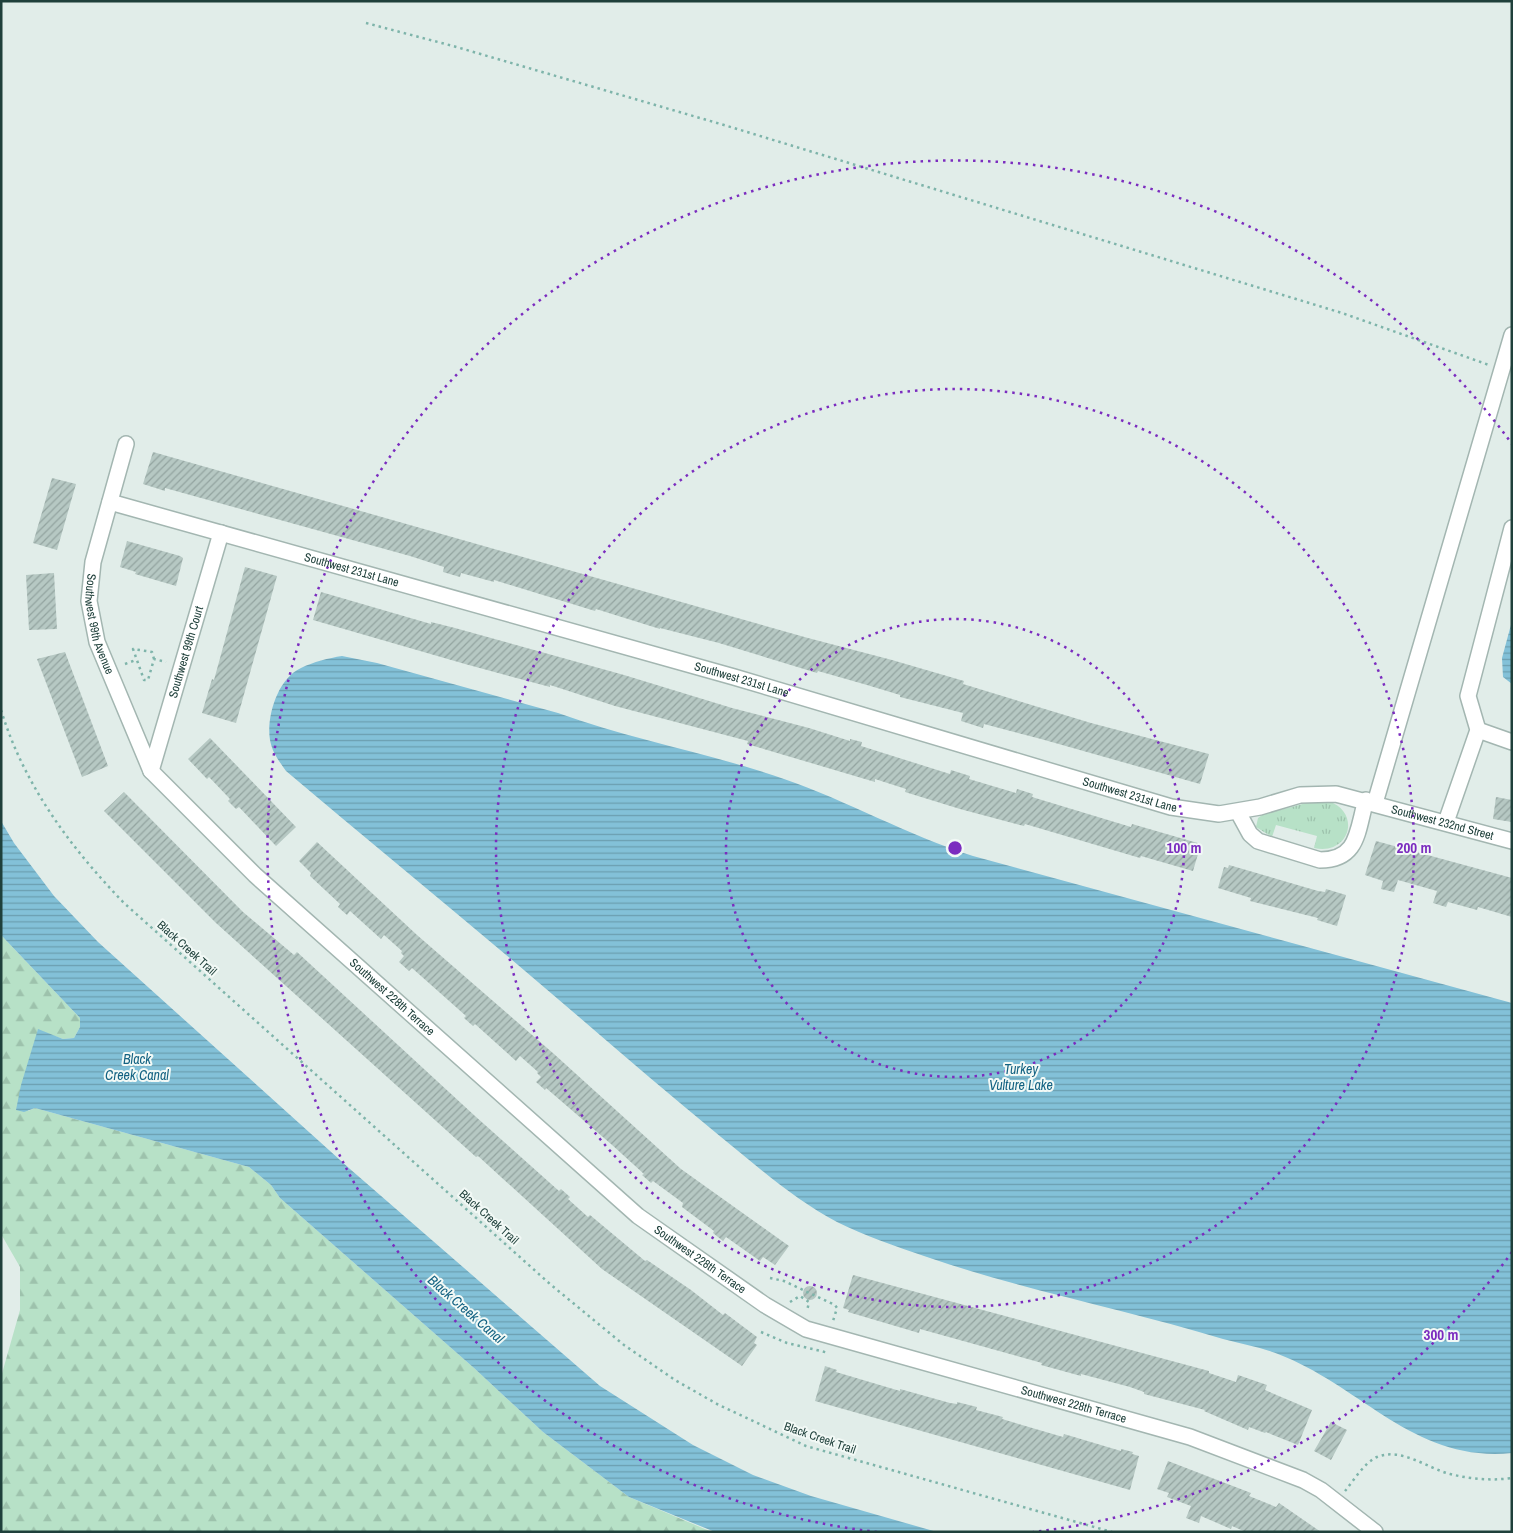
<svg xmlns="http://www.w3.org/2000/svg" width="1513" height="1533" viewBox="0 0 1513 1533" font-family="'Archivo Narrow',sans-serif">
<defs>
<pattern id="grass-tufts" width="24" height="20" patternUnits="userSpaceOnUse" patternTransform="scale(1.25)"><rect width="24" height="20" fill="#b7e1c7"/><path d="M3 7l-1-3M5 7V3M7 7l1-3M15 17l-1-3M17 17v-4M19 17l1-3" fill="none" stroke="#9dc2ac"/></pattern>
<pattern id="forest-firs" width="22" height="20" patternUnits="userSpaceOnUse" patternTransform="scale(1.25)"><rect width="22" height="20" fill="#b7e1c7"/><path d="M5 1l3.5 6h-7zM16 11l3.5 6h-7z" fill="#9dc2ac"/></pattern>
<pattern id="water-rules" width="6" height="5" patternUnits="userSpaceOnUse" patternTransform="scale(1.25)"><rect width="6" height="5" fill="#83c1d8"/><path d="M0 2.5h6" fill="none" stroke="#6b9eb0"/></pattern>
<pattern id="building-hatch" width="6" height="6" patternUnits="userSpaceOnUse" patternTransform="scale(1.25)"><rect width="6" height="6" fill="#b6c8c3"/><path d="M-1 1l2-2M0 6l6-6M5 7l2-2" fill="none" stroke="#93a4a0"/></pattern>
</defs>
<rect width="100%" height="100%" fill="#e1ede9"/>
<!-- grass -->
<path fill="url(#grass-tufts)" d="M1328,801c34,11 22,55 -14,47l3,-12 -41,-11 -4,12 -16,-10 2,-9 4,-3 48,-13z"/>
<!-- forest -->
<path fill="url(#forest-firs)" d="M1,935l79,83v9l-6,11 -11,1 -25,-9 -4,20 -6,61 7,-3 214,59 22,18 9,13 194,170 69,64 86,65 83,35h-711v-155l19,-67v-43l-19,-33z"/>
<!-- water -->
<path fill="url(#water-rules)" d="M1512,621v63l-9,-7 -1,-19z
M342,656l35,7 181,50c74,27 152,40 226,66 64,22 123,56 189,77l539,147v450c-98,10 -150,-67 -234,-99 -18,-7 -37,-10 -55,-15 -99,-30 -201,-49 -299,-83 -29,-10 -59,-20 -87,-34 -42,-22 -79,-55 -116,-85 -59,-48 -117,-99 -176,-149 -85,-73 -173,-144 -259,-217 -7,-10 -14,-19 -16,-31 -4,-23 8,-62 31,-72 12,-6 28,-10 41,-12z
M1,821l13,22 40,53 44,46 252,227 250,217 93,59 60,30 58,21 126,36h-222l-86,-35 -86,-65 -69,-64 -194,-170 -9,-13 -22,-18 -214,-59 -11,4 -8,-2 5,-25 17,-56 25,10 11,-1 6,-11v-9l-79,-83z"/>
<!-- building -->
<path fill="url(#building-hatch)" d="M153,452l655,186 84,22 72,21 -1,3 128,39 118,31 -9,30 -159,-45 -57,-15 -1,4 -22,-7 2,-8 -63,-16v-2l-33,-10 -49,-14 -1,2 -98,-30 -59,-15v1l-64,-20 -1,2 -101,-31v2l-33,-9 -1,4 -17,-5 1,-5 -34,-11 -245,-68v3l-22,-7z
M52,478l24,6 -19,66 -24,-7z
M127,541l53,15 3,2 -7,28 -41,-12 1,-2 -16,-5z
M245,567l32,9 -41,147 -34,-10 10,-34 2,1z
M54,573l3,56 -28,1 -3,-55z
M321,592l110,32v-2l24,6 169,47 108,33 77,20 41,13v-2l12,3 -1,4 89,28 1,-4 19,6 -1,3 47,14 1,-4 16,5 -1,3 99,30 1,-3 69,20 -8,27 -52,-15 -1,2 -115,-34 -1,2 -64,-17 -55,-17 1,-3 -31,-10v3l-128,-38 1,-3 -133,-35 -65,-21v2l-85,-23 -152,-44z
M65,652l43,114 -26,11 -45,-118z
M210,738l86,89 -20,19 -37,-39 -3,2 -8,-8 2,-2 -21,-22 -2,2 -19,-20z
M124,792l119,120 51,43 3,-3 178,164 84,75 2,-2 9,8 -2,2 20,18 2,-2 55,46 2,-1 44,30 32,25 2,-2 32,24 -3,6 3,2 -15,21 -140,-97 -124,-113 -2,1 -260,-234 -112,-112z
M1496,797l16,3v22l-19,-3z
M1376,841l136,37v39l-34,-10 -1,3 -29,-8 -2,5 -13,-4 4,-12 -39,-11 -4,12 -13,-3 2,-8 -18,-6z
M317,842l100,93 137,119 127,115 108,77 -14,19 -12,-8 -3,4 -34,-24 -3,4 -10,-8 1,-2 -32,-24 1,-4 -30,-22 -2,2 -9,-8 2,-1 -33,-30 -65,-56 -1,2 -9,-8 5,-5 -4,-4 1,-1 -18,-16 -4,5 -41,-37 -2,2 -9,-8 2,-2 -54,-48 -3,3 -10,-9 5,-6 -3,-3 1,-2 -18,-16 -3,4 -31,-28 -3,4 -9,-8 2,-3 -30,-28 1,-3 -12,-12z
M1229,865l89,26 7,1 1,-3 20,6 -9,31 -20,-6 1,-2 -68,-17 1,-3 -33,-10 6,-21 4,1z
M853,1275l356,96v2l27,9 2,-7 29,10 -2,5 47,20 -14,35 -32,-13 -1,1 -16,-6 -1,3 -44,-19 1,-1 -61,-16v-2l-14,-5 -49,-13v2l-40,-11 1,-2 -122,-34 -1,4 -71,-21 1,-2 -6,-2z
M803 1293a7 7 0 1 1 14 0a7 7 0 1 1-14 0Z
M825,1366l12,4 -1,2 64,19v-2l50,14 7,1v-2l20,5 -1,3 27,7 -1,2 61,18 1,-3 57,17v-2l12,3 -1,2 7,2 -9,34 -315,-89z
M1331,1422l16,8 -16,30 -17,-9z
M1168,1461l83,32 -2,3 27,11 3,-4 42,29h-75l-14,-6 -1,3 -30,-13 -2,7 -13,-5 5,-12 -24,-9 2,-4 -12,-4z"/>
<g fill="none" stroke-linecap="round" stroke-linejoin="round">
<!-- minor casing -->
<g stroke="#a3b6b1" stroke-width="18">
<g id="minor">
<path id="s1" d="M126,444l-33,118 -4,39 8,41 54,129 104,104 383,341 127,89 41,24 384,108 113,43 18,10 54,42"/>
<path id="s2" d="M110,502l624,175 437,130 48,7 41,-7 40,-12 36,-1 176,47"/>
<path d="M1478,730l34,12"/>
<path id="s3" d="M151,771l70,-238"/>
<path d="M1375,803l137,-468"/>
<path d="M1238,812l12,22 8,7 62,19c39,0 37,-30 46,-60"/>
<path d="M1446,822l32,-92 -10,-34 44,-168"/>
</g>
</g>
<!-- path -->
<path stroke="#7eb4aa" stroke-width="2.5" stroke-dasharray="2.5 4" stroke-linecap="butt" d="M366,23l87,23 271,79 618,188 147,52
M154,659l-2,-7 -19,-3 11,31h4l6,-21 12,3
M125,664l11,-4
M1,710c23,75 69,137 123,193l426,381 74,61 51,35 42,24 89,42 306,86
M770,1278l14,3 51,24 2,3 -4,13
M790,1302l10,-6 9,6 -2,9
M761,1332l26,11 42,10
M1345,1491c9,-11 19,-28 32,-34 24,-10 50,11 73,17 20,5 41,7 62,4"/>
<!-- minor -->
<use href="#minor" stroke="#fff" stroke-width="15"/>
</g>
<!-- distance rings -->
<g fill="none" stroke="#7b2cbf" stroke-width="2.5" stroke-dasharray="2.5 5">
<circle cx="955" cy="848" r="229"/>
<circle cx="955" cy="848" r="459"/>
<path d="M1512 1252A688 688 0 0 1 1033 1532M877 1532A688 688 0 1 1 1512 444"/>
</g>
<g text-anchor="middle" stroke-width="4" stroke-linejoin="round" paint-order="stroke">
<!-- street labels -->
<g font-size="12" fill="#1f403b" stroke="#f2f9f6">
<text dy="4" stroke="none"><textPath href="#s2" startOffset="251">Southwest 231st Lane</textPath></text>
<text dy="4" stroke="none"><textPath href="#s1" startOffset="186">Southwest 99th Avenue</textPath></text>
<text dy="4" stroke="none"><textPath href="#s3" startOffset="124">Southwest 99th Court</textPath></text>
<text dy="4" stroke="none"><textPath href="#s2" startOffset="656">Southwest 231st Lane</textPath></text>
<text dy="4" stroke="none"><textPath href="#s2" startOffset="1061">Southwest 231st Lane</textPath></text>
<text dy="4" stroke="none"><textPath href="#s2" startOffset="1382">Southwest 232nd Street</textPath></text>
<text transform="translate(187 948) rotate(42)" y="4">Black Creek Trail</text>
<text dy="4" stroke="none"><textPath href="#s1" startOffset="674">Southwest 228th Terrace</textPath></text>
<text transform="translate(489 1217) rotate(42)" y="4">Black Creek Trail</text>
<text dy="4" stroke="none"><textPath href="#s1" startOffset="1079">Southwest 228th Terrace</textPath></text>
<text dy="4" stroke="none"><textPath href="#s1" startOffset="1484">Southwest 228th Terrace</textPath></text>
<text transform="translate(820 1438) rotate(19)" y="4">Black Creek Trail</text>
</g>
<!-- water labels -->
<g font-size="14" font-style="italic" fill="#136282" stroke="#f2f9f6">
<text x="137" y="1064">Black<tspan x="137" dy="16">Creek Canal</tspan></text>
<text x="1021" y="1074">Turkey<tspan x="1021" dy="16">Vulture Lake</tspan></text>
<text transform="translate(466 1309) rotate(41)" y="5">Black Creek Canal</text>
</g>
</g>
<circle cx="955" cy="848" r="8" fill="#7b2cbf" stroke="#f2f9f6" stroke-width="2.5"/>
<g font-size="15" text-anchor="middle" font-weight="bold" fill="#7b2cbf" stroke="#f2f9f6" stroke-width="4" stroke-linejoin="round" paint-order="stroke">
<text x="1184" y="853">100 m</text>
<text x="1414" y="853">200 m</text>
<text x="1441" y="1340">300 m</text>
</g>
<!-- border -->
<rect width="1513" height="1533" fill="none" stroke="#1f403b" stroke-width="5"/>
</svg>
